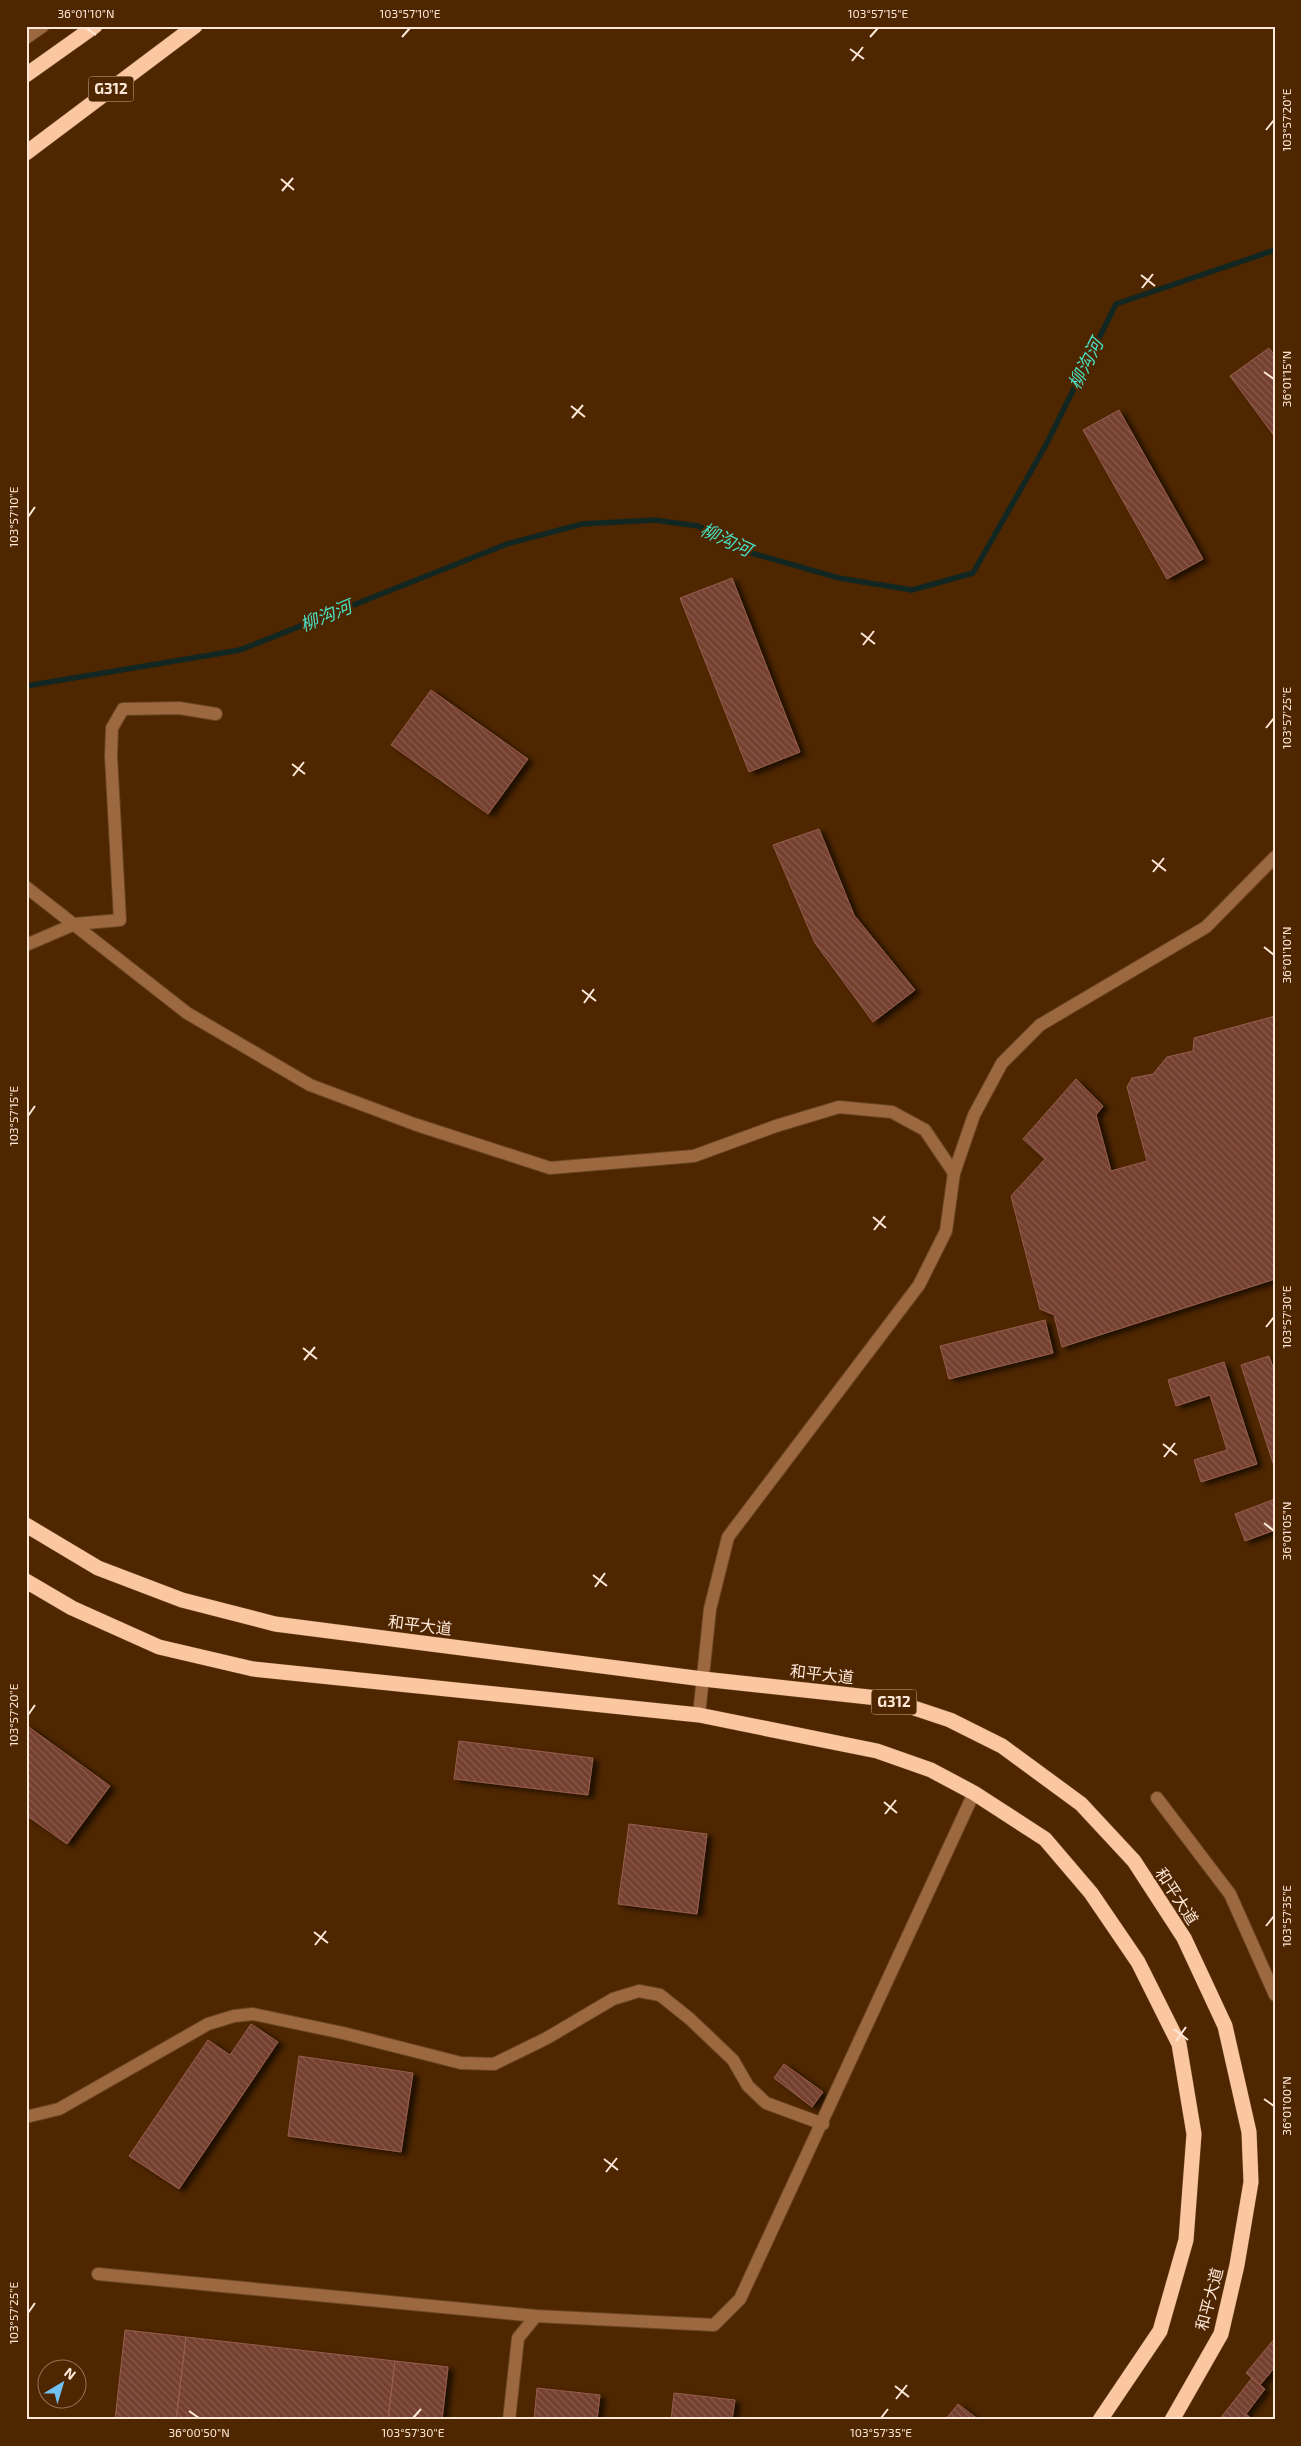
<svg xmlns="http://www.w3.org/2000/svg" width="1301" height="2446" viewBox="0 0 1301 2446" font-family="'Exo 2','Noto Sans SC',sans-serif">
<defs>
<pattern id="building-back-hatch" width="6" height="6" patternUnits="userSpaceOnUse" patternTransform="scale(1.25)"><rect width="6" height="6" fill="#743f2f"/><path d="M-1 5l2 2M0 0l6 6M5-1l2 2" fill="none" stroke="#895b4d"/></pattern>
<filter id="shadow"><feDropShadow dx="5.5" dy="3" stdDeviation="2.5" flood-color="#0009"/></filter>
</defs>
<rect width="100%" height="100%" fill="#4e2600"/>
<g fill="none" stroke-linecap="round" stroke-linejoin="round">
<!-- stream -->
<path stroke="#132722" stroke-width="5.5" d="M26,686l214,-36 267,-106 75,-20 72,-4 44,6 43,24 98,28 73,12 61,-17 74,-130 69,-139 159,-54"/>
</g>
<!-- building -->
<path fill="url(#building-back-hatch)" stroke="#965e4d" filter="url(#shadow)" d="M1269,348l6,8v81l-45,-61z
M1119,410l84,149 -36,20 -84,-149z
M732,578l68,174 -51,20 -69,-174z
M431,690l97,69 -40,55 -97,-69z
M819,829l35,86 61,75 -42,32 -58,-79 -42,-98z
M1275,1016v263l-213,68 -8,-32 -14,-6 -29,-113 34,-37 -22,-20 53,-60 27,27 -7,9 15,56 36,-10 -20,-74 5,-9 21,-4 14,-17 26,-6 1,-13z
M1045,1320l8,33 -104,26 -9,-33z
M1269,1356l6,17v96l-34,-104z
M1224,1362l33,102 -56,18 -7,-22 33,-10 -17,-55 -34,11 -8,-26z
M1275,1499v31l-30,11 -10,-27z
M26,1725l84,61 -43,58 -41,-29z
M459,1741l134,17 -5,37 -134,-16z
M629,1824l78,10 -10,80 -79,-10z
M251,2024l27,18 -99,147 -50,-33 79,-116 22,15z
M299,2056l114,17 -12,79 -113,-16z
M784,2064l39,28 -11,15 -38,-29z
M125,2330l61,7 -10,83h-61z
M186,2337l209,24 -7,59h-212z
M1275,2338v29l-15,18 -14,-12z
M395,2361l53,6 -6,53h-54z
M1252,2378l13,11 -19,25 7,6h-34z
M537,2388l63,7 -3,25h-63z
M674,2393l61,7 -3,20h-61z
M958,2404l21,16h-34z"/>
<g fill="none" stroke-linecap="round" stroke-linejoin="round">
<!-- minor casing -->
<g stroke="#6a4523" stroke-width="14">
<path id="minor" d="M26,38l17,-12
M26,887l161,126 123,72 104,39 136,44 144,-12 82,-30 63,-19 53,5 33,18 29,43
M26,945l49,-21 45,-4 -9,-164 1,-28 11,-19 56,-1 37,6
M699,1715l11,-106 18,-72 191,-252 27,-54 8,-58 20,-58 28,-52 38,-38 166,-98 69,-70
M1157,1798l73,96 45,101
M26,2117l33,-8 149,-85 26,-8 19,-2 90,19 118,30 33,1 53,-26 66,-39 26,-8 21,4 30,24 43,41 15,26 18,17 57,21
M98,2274l438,42
M509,2420l9,-82 18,-22 178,9 26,-26 234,-506"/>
</g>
<!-- highway casing -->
<g stroke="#6a4523" stroke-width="16">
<path id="highway" d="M26,75l69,-49
M26,153l169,-127
M26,1525l72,43 84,32 93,24 428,55 184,20 63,21 52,26 79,58 53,57 50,77 41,88 24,106 2,50 -14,83 -16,69 -49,86
M26,1581l46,27 87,39 94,22 446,46 178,36 54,19 43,23 71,46 46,54 47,69 41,82 15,90 -8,106 -26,91 -60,89"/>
</g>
<!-- minor -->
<use href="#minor" stroke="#9c683f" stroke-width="12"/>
<!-- highway -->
<use href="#highway" stroke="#fbc7a0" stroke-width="15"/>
</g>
<!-- ticks -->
<path fill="none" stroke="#fee8d9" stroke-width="2" d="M86,28l10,7M402,37l8,-9M870,37l8,-9M850,49l14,10M852,61l11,-14M1266,130l8,-10M281,179l13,11M282,191l11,-13M1141,275l14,11M1142,288l11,-14M1264,372l10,7M571,406l14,11M572,418l11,-13M28,517l7,-10M861,633l14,11M863,645l11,-14M1266,728l8,-10M292,764l13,10M293,776l11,-14M1152,860l14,11M1153,872l11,-14M1264,947l10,8M582,990l14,11M584,1003l10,-14M28,1116l7,-10M873,1217l13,11M874,1230l11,-14M1266,1327l8,-10M303,1348l14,11M304,1360l11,-13M1163,1444l14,11M1164,1457l11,-14M1264,1523l10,8M593,1575l14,11M595,1587l10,-14M28,1715l7,-10M884,1802l13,11M885,1814l11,-14M1266,1926l8,-10M314,1932l14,11M315,1945l11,-14M1174,2029l14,11M1176,2041l10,-14M1264,2099l10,7M604,2159l14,11M606,2172l11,-14M28,2313l7,-10M895,2386l14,11M896,2399l11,-14M189,2411l10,7M413,2418l8,-9M881,2418l7,-9"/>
<g text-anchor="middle" stroke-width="4.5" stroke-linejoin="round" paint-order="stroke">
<!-- shield labels -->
<g fill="#4e2600" stroke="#c9ae98" stroke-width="1">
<rect x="88.5" y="76.5" width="45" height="25" rx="4"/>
<rect x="871.5" y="1689.5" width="45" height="25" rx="4"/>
</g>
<g font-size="15" font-weight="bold" fill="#fee8d9">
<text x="111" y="94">G312</text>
<text x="894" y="1707">G312</text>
</g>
<!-- street labels -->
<g font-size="16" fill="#fee8d9" stroke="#4e2600">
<text transform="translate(420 1625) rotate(7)" y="6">和平大道</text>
<text transform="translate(822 1674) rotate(6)" y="6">和平大道</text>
<text transform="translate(1177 1896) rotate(57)" y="6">和平大道</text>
<text transform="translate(1209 2299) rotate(-75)" y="6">和平大道</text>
</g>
<!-- water labels -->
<g font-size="18" font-style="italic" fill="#49e0c4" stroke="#4e2600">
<text transform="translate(1086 364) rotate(-63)" y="6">柳沟河</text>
<text transform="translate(726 540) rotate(25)" y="6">柳沟河</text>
<text transform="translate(326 616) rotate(-22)" y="6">柳沟河</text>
</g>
</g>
<!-- border -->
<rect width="1301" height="2446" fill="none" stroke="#4e2600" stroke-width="55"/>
<!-- north arrow -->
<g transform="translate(62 2384) rotate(38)"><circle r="24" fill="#4e2600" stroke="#947457"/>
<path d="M0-4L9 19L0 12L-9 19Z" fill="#70c1f4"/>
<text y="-8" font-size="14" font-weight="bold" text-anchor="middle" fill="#fee8d9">N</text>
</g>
<rect x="28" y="28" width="1246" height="2390" fill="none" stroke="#fee8d9" stroke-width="2"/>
<g font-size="12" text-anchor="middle" fill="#fee8d9">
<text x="86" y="18">36°01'10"N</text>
<text x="410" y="18">103°57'10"E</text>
<text x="878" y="18">103°57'15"E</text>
<text transform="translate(1287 120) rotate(-90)" y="4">103°57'20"E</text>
<text transform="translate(1287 379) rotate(-90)" y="4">36°01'15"N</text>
<text transform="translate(14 517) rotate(-90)" y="4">103°57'10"E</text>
<text transform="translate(1287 718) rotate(-90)" y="4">103°57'25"E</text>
<text transform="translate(1287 955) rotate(-90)" y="4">36°01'10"N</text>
<text transform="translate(14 1116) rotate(-90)" y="4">103°57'15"E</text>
<text transform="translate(1287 1317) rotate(-90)" y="4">103°57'30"E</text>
<text transform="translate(1287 1531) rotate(-90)" y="4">36°01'05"N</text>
<text transform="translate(14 1715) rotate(-90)" y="4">103°57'20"E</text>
<text transform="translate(1287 1916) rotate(-90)" y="4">103°57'35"E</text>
<text transform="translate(1287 2106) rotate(-90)" y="4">36°01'00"N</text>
<text transform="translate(14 2313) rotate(-90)" y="4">103°57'25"E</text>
<text x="199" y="2437">36°00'50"N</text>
<text x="413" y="2437">103°57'30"E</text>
<text x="881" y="2437">103°57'35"E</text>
</g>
</svg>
